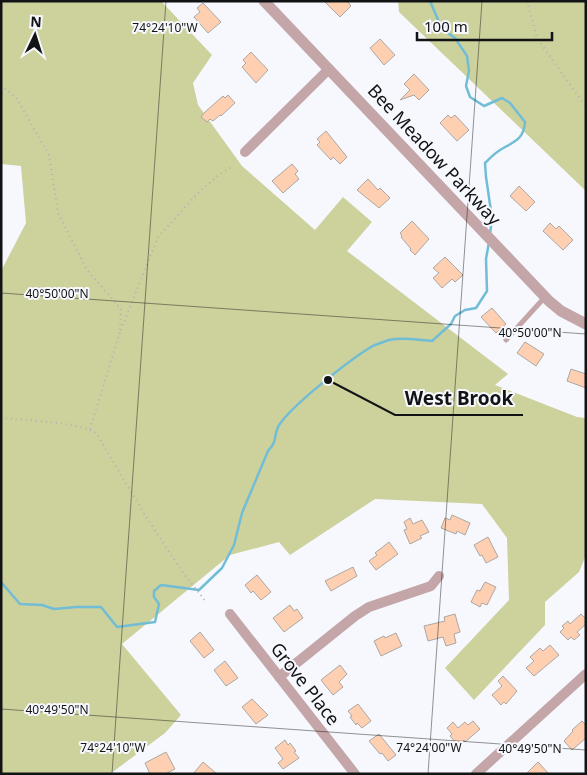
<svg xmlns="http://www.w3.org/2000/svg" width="587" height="775" viewBox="0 0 587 775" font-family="'Noto Sans',sans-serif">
<rect width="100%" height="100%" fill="#f6f8fd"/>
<!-- green -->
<path fill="#cdd19c" d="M1,1h160l51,54 -19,28 5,22 44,61 73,64 28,-33 29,25 -25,29 161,123 -13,11 82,32 9,1v137l-7,17 -34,30v23l-71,75 -29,-32 64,-68 -2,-62 -25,-34 -107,-5 -85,56 -11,-13 -49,13 -108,89 59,71 -16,18 -55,41h-109v-503l25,-48 -5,-57 -20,-2z
M398,1h188v190l-187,-179z"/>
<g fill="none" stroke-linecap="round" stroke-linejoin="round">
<!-- stream -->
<path stroke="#72bdd6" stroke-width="2.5" d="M430,1l12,28 13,9 12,18 2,15 -3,15 4,11 14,9 18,-8 8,5 15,19c-1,18 -12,20 -25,28 -5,3 -10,8 -15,13l1,14 6,41 -2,16
M1,582l19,22 22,1 12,4 22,-2h25l16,20 38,-5 4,-18 -5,-7v-6l7,-6 38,5 23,-22 12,-23 8,-32 26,-62c10,-11 5,-13 10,-24 10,-19 73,-68 93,-80 5,-3 13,-5 18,-7 14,-3 29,0 43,1l19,-17 4,-8 10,-6 11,-2 11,-17 -1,-32 3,-17"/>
</g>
<!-- building -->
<path fill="#fed0b1" stroke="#aca7a4" d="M324,1h23l4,5 -11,11z
M203,3l18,19 -13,11 -14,-16 6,-5 -3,-4z
M380,39l15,16 -11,10 -14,-17z
M251,52l17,18 -12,13 -14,-16 4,-4 -3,-3z
M414,74l15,16 -10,10 -5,-5 -14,5 10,-10 -6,-6z
M228,95l7,8 -14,13 -1,-1 -7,6 -3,-2 -3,3 -6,-5 4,-5 18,-16 2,2z
M448,115l3,3 4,-3 14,15 -12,11 -17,-18z
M326,131l21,26 -7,7 -7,-7 -2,3 -14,-15 3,-3 -3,-3z
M292,164l6,7 -3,3 4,5 -16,14 -11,-12z
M368,179l10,11 2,-2 10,10 -11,10 -22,-18z
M519,186l16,16 -9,9 -16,-15z
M412,221l17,18 -14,16 -5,-5 1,-1 -10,-12 1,-1 -2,-3z
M550,223l6,6 3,-3 14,14 -10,10 -20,-19z
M445,257l18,18 -8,7 -3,-3 -10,9 -9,-10 6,-5 -6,-5z
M492,308l14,16 -10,9 -15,-16z
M525,342l19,12 -8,12 -19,-13z
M571,369l15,5v14l-19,-7z
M452,515l18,8 -5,12 -8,-4 -1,3 -15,-6 4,-10 5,2z
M410,518l3,6 9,-4 7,12 -9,4 2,2 -12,6 -6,-14 3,-1 -3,-7z
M488,537l10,20 -12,6 -4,-8 -2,1 -6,-11z
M389,542l9,12 -22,16 -7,-9 8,-6 -2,-2z
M353,567l4,9 -26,15 -6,-10z
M257,575l14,17 -10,8 -8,-9 -2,2 -6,-8z
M485,582l11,5 -9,18 -5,-2 -2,4 -9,-5 6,-12 3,1z
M290,605l4,6 3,-2 6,9 -19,14 -11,-14z
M455,614l5,18 -6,2 2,9 -10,3 -3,-9 -15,4 -4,-15 21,-5 -1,-4z
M581,614l5,5v5l-9,8 3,3 -6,5 -3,-3 -3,3 -8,-8 4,-4 -2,-2 6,-5 2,3z
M200,632l14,18 -10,8 -14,-17z
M396,633l6,13 -21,10 -7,-15 10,-5 1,2z
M550,645l9,10 -25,21 -8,-8 8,-7 -4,-4 10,-9 3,3z
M225,661l13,17 -12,8 -12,-16z
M340,665l7,9 -8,8 4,5 -10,8 -12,-15z
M503,676l14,15 -11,13 -2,-2 -3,3 -9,-10 10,-9 -4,-5z
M252,699l16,16 -12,9 -14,-17z
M358,704l13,17 -9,7 -5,-5 -1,2 -6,-8 2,-1 -4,-5z
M473,721l7,8 -15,13 -1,-2 -6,5 -8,-9 2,-2 -5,-6 6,-6 5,6 7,-6 3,3z
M582,721l4,4v13l-14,12 -8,-9 9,-10 -1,-1z
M379,734l17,21 -8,6 -6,-8 -2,1 -11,-13z
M285,740l3,5 2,-2 6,8 -2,1 5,6 -16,11 -5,-6 5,-4 -8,-11z
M166,752l9,17 -10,5h-15l-5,-11z
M203,762l14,12h-24z
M538,762l11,12h-23z"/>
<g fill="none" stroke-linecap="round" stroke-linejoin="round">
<!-- path -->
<path stroke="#afb1b5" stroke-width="2" stroke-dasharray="1 4" stroke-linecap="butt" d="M527,1l10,37 49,69
M1,85l16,14 32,56 9,58 29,57 34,39 -1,23 38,-95 42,-46 19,-16 14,-9
M1,418c22,2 78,4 95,15l49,82 36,55 25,32
M90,429l30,-97"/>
<!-- service -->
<path stroke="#c4a5a8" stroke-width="5" d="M506,340l39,-43"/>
<!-- minor -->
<path stroke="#c4a5a8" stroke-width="10" d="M245,152l84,-83
M230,614l125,160
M279,677l76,-61 14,-9 62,-21 8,-10
M476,774l110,-100"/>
<!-- tertiary -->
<path stroke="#c4a5a8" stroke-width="11" d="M264,1l285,300 12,10 25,13"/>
</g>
<!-- ticks -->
<path fill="none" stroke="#121315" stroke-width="1" stroke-opacity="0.45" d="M1,293l585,41M1,709l585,41M112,774l54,-773M428,774l54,-773"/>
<g text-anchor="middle" stroke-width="4" stroke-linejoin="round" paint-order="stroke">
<!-- street labels -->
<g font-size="18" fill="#121315" stroke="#f6f8fd">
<text transform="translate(434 155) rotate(47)" y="6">Bee Meadow Parkway</text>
<text transform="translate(305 684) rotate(52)" y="6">Grove Place</text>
</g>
</g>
<g font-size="12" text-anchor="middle" fill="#121315" stroke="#f6f8fd" stroke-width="4" stroke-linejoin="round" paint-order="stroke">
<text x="165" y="32">74°24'10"W</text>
<text x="57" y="298">40°50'00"N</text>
<text x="530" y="337">40°50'00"N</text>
<text x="57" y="714">40°49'50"N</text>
<text x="113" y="752">74°24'10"W</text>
<text x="429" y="752">74°24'00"W</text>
<text x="530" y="753">40°49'50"N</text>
</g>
<!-- callouts -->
<path fill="none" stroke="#121315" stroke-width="2" d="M328 380L395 415H523"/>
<circle fill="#121315" stroke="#f6f8fd" stroke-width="2" cx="328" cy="380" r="5"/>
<g font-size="19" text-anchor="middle" font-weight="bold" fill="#121315" stroke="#f6f8fd" stroke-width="4" stroke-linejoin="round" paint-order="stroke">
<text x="459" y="405">West Brook</text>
</g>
<!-- border -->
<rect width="587" height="775" fill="none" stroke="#121315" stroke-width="5"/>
<!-- north arrow -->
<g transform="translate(35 35) rotate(4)" stroke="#f6f8fd" stroke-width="4" paint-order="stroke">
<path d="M0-4L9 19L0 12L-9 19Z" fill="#121315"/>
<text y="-8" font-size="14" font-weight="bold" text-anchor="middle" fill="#121315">N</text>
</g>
<!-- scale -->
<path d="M417 32v8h135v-8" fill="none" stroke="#121315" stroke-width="2.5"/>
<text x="424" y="32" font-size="15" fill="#121315" stroke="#f6f8fd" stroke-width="4" paint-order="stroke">100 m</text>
</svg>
